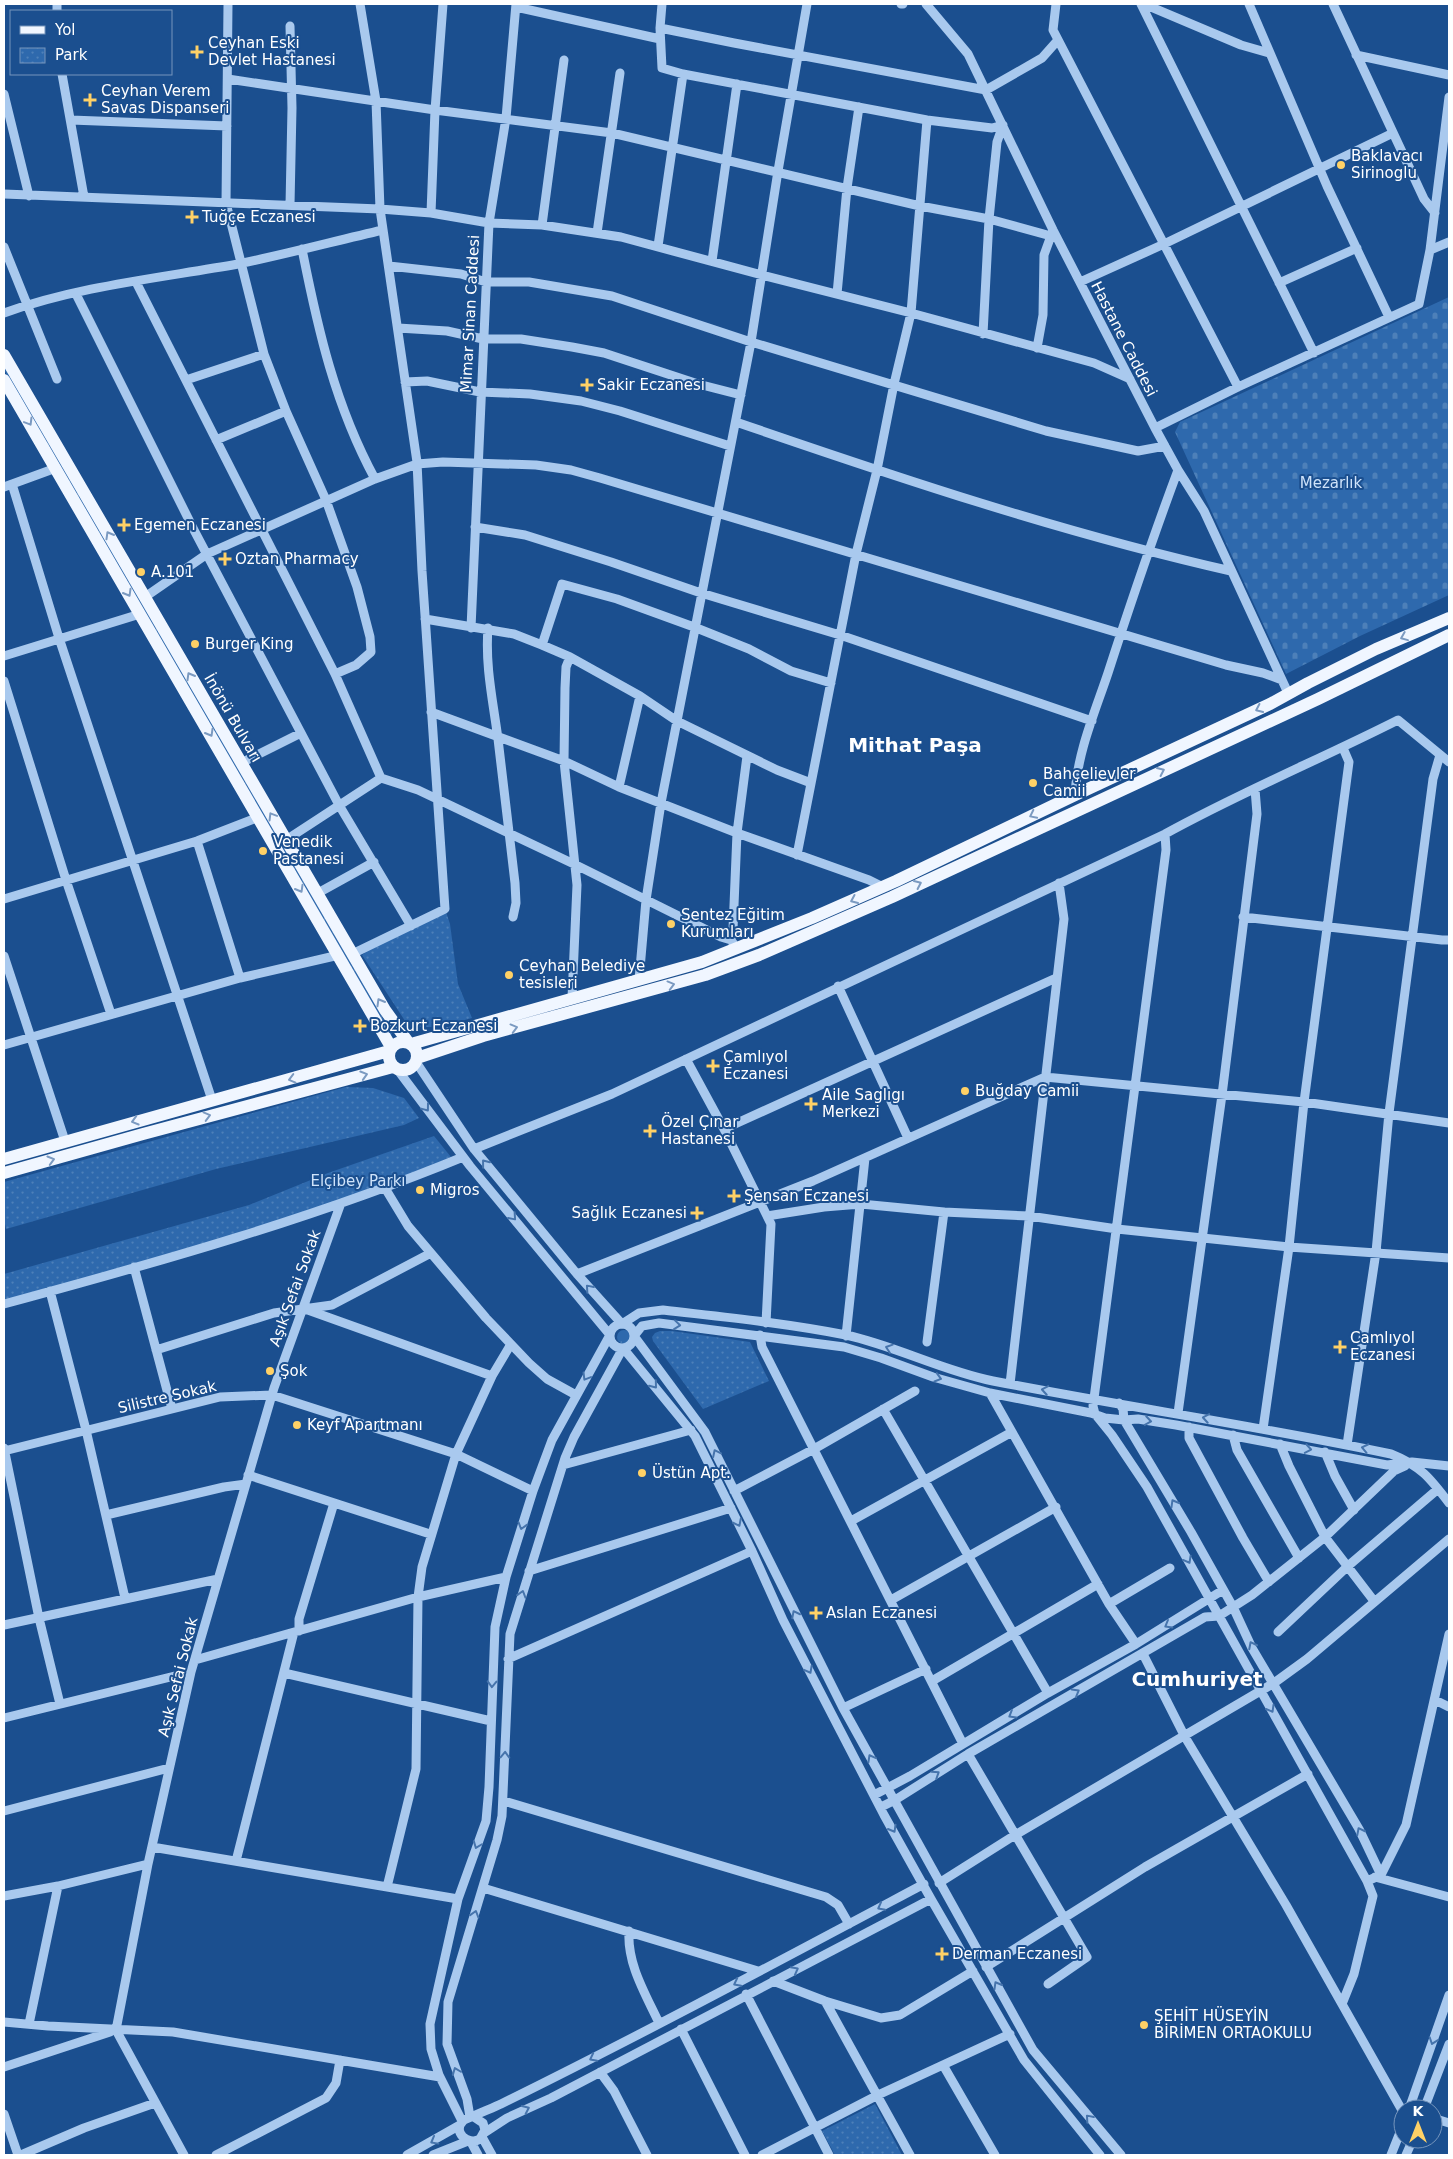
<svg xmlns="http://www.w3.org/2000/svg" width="1453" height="2159" viewBox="0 0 1453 2159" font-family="'DejaVu Sans',sans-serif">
<defs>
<pattern id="grass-tufts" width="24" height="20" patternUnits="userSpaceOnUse" patternTransform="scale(1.25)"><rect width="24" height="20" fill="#2e69ad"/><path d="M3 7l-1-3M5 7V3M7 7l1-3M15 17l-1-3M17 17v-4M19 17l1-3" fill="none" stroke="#4d80b9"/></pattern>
<pattern id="cemetery-stones" width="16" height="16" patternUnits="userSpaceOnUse" patternTransform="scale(1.25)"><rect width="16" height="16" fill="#2e69ad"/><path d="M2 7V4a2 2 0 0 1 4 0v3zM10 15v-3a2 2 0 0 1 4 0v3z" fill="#4d80b9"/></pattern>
<pattern id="park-dots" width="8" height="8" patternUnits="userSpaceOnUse" patternTransform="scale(1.25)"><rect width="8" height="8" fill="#2e69ad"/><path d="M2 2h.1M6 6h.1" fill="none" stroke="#4d80b9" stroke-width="1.8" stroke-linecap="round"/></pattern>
</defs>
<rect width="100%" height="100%" fill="#1b4f8f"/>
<!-- grass -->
<path fill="url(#grass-tufts)" d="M4,365l388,669 -2,1 -386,-665z
M617 1337a7 7 0 1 1 14 0a7 7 0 1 1-14 0Z"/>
<!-- cemetery -->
<path fill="url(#cemetery-stones)" d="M1449,297v298l-89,41 -74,38 -111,-242 5,-10z"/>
<!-- park -->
<path fill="url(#park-dots)" d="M445,909l5,15 8,60 14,34 -33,9h-30l-47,-72 18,-14z
M346,1087l27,1 31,10 15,20 -15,7 -188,44 -210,60 -2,-10v-37z
M434,1136l17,21 -89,40 -358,107v-30l245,-69 79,-32z
M660,1331h12l78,11 19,39 -66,28 -50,-68 -1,-4 3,-4z
M875,2104l27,51h-67l-13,-24z"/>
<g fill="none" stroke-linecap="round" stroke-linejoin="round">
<!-- minor -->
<path stroke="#a9c9ee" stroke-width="9" d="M57,4v7
M228,4l-2,199 38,151 22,57 40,89 31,87 13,50 1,15 -15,13 -21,9
M662,4l-2,24 2,40 21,6 244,46 65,8 11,-3
M901,4h2
M926,4l42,50 85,176 102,198 23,42 26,41 84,182
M1056,4l-3,26 185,357
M1141,4l173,349
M1144,4l97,41 28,8
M1249,4l78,182 62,131
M1333,4l91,195 11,14
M516,7l144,32
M660,28l74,15 252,47 56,-32 16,-18
M1356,55l93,20
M62,74l22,123
M228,79l207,31 177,23 308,73 69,13 62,17
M4,94l25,102
M71,120l156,6
M4,194l376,15 51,4 58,10 53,2 79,12 141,38 149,38 183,50 36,16
M290,205l2,-97 -2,-82
M431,213l4,-103 8,-106
M542,225l22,-165
M597,233l23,-160
M658,246l25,-172
M4,247l53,132
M302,249c16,81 33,156 73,230
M1430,250l19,-8
M712,261l25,-177
M389,266l72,8 25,8h43l83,14 139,46 295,89 92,20 27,-5
M136,282l199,392 46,104
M1080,282l84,-38 229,-111
M1279,283l78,-35
M76,294l119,238 144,273 72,121
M837,294l10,-106 12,-81
M4,313c75,-27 156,-35 234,-49 49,-10 97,-23 145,-34
M398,328l49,3 36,8h38l51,8 32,6 94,31 43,11
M983,334l6,-115 8,-77 6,-17
M1037,348l6,-33 1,-60 8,-22
M186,380l78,-26
M405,382l22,-1 53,11 50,2 51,7 39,10 110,35
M736,422c163,56 327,111 495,149
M1155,428l83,-41 181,-83 11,-54 19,-153
M216,440l70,-29
M12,484l47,154 153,462
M4,487l52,-19
M475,527l50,8 86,27 90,31 139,42 252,86
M145,597l62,-43 168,-75 42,-15 26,-2 93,3 35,5 29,8 626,187 37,8 19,7
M425,619l89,15 28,11 28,12 70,39 37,25 100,49 34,13
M471,628l18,-405 17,-105 10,-114
M488,628c-3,38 5,73 10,111 6,48 11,96 17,144l1,20 -3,14
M542,645l20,-61 55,15 77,28 55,22 42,22 40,12
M4,656l136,-42
M570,657l-4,10 -1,21 -1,73 13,124 -5,113
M4,681l62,199 45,134
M431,712l133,49 55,26 118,46 132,47 14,7
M241,763l60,-30
M619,787l21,-91
M1075,795c2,-42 20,-83 33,-122 22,-68 45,-136 70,-203
M1165,834l1,16 -73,556 2,8 17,21 35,52 220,394
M286,840l95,-62 37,12 19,9 139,66 145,72 10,3 6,9
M197,841l43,137
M797,855l59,-301 21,-84 17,-86 17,-71 16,-193
M318,893l56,-31
M4,899l193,-58 62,-24
M1243,917l199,23h7
M731,940l2,-11 4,-96 10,-77
M352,954l93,-45 -23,-338 -5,-109 -37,-253 -4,-108 -16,-97
M4,956l61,185
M639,980l7,-80 15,-97 90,-461 27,-171 29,-167
M838,986l70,152
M4,1045l236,-67 99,-23
M686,1059l38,70 47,95 -5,99
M416,1062l58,87 103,125 45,50 17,-11 24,-3c60,7 123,13 183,25 50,11 97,36 147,46 133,26 266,45 398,73 30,12 39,24 58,49
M397,1069l73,97 140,169 -58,105 -19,51 -27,86 -11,50 -6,160 -3,34 -28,78 -28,125 1,25 8,26 23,46
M724,1129l332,-151
M474,1149l138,-55 553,-260c76,-42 156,-75 233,-114l51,42
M385,1188l23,38 78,92 43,45 18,16 29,16
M767,1216l57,-9 37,-3 83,8 85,4 88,13 172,18 160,11
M134,1267l38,142
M577,1274l236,-93 232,-104 259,25 145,21
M50,1291l36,139 39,168
M4,1304c155,-42 311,-86 459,-147
M305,1309l187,67
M610 1336a12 12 0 1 1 24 0a12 12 0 1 1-24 0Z
M760,1335l2,12 201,397
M846,1336l19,-178
M927,1342l17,-130
M156,1350l118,-37 58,-8 99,-52
M1010,1384l54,-465 -5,-36
M990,1393l119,211 27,40
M1119,1403l4,6 1,11 67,112 42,75 19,41 107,181 22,46
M883,1409l165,284
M1178,1413l44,-318 35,-281 -2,-25
M1189,1427v11l54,100 26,44
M1263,1429l26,-182 15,-145 45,-340 -6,-14
M1233,1435l4,15 62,108
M1280,1444l9,22 36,71 49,64
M1347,1445l29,-193 13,-139 44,-334 7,-24
M4,1448l35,170 21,86
M4,1451l216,-54 52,-2 184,59 77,37
M1325,1452l10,24 19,34
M563,1465l128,-35
M248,1475l182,59
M734,1491l80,-42 101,-58
M106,1515l118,-28 22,-3
M851,1521l161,-89
M529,1571l202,-63
M891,1600l165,-93
M1109,1604l61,-36
M4,1625l214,-46
M299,1631v-12l35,-116
M1278,1632l70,-66 90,-77
M1143,1654l42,83 101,168 117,207
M508,1659l244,-108
M195,1660l223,-63 88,-20
M284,1673l207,48
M932,1681l166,-97
M1435,1700l14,7
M843,1708l83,-39
M4,1718l187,-46
M968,1754l119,203 -39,27
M874,1795l36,-19 138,-83 88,-49 87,-54
M504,1801l322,96 12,8 11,19
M881,1807l14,-7 73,-46 237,-137 14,-1 33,-21 73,-58 69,-66 11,-5
M4,1811l165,-43
M152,1847l306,52
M236,1861l58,-229
M1375,1877l74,20
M939,1883l76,-48 259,-152 33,-24 142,-120
M387,1887l29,-118 2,-172 4,-30 34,-113 36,-78 19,-32
M483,1888l275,83
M4,1896l54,-10 90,-22
M629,1931c-2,33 16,62 30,92
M986,1967l159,-100 163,-93
M773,1981l52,20 56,17 19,-3 73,-44
M746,1994l83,161
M825,2001l85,154
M1342,2004l12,-30 19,-78 -6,-15 14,-6 25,-50 43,-191
M4,2022l44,4 125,6 267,45
M29,2024l29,-138
M681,2029l64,126
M943,2065l52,90
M4,2067l106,-35
M600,2072l14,19 33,64
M1409,2109l40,-114
M1424,2109l25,-65
M4,2114l14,41
M470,2117l-3,-18 -20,-55 1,-42 49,-162 5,-24 8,-182 55,-176 9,-21 49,-89 72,88 57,115 31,69 101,195 47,84 93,161 76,95
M474,2117l9,6 2,7 -5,9c-12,7 -28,-7 -17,-18 2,-2 32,-14 38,-17 142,-70 282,-145 423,-220
M1433,2118l16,5
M484,2133l23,-15 44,-20 380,-199
M482,2137l10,18
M471,2142l7,13
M21,2155l63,-27 71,-25
M184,2155l-68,-125 32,-166 43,-192 83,-284 67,-185
M216,2155l110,-57 10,-15 4,-23
M407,2155l53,-30
M433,2155l35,-14
M762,2155l116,-60 132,-61
M1121,2155l-88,-105 -190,-342 -138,-276 -71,-96 8,-10 17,-3 185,24 37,11 52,19 57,16 101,20 14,5 19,2 14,-1 38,6 211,40 25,-3 37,4
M1391,2155l12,-30
M1406,2155l7,-16"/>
<!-- major -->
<path stroke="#f0f6ff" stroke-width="12" d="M4,355l381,655 23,32
M4,380l387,667
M389 1056a14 14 0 1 1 28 0a14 14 0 1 1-28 0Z
M411,1044l291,-82 110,-44 84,-37 179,-86 195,-91 38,-21 68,-34 73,-31
M417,1058l66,-22 222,-61 54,-20 133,-58 426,-198 131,-64
M4,1159l385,-108
M4,1173l139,-39 250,-67"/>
</g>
<!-- one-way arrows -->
<defs><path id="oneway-chevron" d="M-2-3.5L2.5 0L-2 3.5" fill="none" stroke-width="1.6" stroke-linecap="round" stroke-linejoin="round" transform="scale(1.25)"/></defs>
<g stroke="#7b9ac1">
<use href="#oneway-chevron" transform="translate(29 422) rotate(59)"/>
<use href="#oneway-chevron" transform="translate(109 535) rotate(-120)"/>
<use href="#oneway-chevron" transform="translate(128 593) rotate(60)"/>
<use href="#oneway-chevron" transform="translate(1404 637) rotate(158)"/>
<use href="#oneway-chevron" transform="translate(190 676) rotate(-120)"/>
<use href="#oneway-chevron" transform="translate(1259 709) rotate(155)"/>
<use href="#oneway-chevron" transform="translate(210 733) rotate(60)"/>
<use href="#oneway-chevron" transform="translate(1161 771) rotate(-25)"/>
<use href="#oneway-chevron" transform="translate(1033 815) rotate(154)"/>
<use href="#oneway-chevron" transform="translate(272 816) rotate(-121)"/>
<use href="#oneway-chevron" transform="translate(918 884) rotate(-25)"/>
<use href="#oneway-chevron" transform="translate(300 889) rotate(60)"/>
<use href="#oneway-chevron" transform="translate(854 900) rotate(156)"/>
<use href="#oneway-chevron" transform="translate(671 985) rotate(-15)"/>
<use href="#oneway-chevron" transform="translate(380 1002) rotate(-120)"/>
<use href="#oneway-chevron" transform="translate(514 1028) rotate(-15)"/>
<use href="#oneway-chevron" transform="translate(364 1075) rotate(-17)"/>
<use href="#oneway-chevron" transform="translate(292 1079) rotate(165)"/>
<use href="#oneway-chevron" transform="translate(207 1116) rotate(-15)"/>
<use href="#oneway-chevron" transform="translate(135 1121) rotate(164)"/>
<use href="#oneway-chevron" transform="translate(51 1160) rotate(-16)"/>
</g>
<g stroke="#4674ac">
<use href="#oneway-chevron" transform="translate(426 1108) rotate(53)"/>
<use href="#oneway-chevron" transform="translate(485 1163) rotate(-128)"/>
<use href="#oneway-chevron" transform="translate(513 1217) rotate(49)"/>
<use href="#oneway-chevron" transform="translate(589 1288) rotate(-131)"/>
<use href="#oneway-chevron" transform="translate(677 1325) rotate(6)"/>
<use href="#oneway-chevron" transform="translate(889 1348) rotate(-161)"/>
<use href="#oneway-chevron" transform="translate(586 1377) rotate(121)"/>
<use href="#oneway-chevron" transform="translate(938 1378) rotate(16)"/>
<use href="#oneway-chevron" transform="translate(654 1385) rotate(51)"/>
<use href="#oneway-chevron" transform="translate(1045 1390) rotate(-170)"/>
<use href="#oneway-chevron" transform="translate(1206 1418) rotate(-170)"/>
<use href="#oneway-chevron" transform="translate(1148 1421) rotate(9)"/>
<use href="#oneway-chevron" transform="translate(1365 1448) rotate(-168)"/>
<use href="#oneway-chevron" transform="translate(1308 1449) rotate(10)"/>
<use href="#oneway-chevron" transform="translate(716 1453) rotate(-116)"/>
<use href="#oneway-chevron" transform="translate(1174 1503) rotate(-120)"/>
<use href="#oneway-chevron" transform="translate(738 1523) rotate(63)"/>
<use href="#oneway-chevron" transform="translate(522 1526) rotate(107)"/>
<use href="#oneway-chevron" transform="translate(1188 1560) rotate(61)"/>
<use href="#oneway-chevron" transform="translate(522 1594) rotate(-73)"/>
<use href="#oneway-chevron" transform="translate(795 1614) rotate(-117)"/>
<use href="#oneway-chevron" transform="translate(1168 1625) rotate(150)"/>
<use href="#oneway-chevron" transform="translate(1252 1645) rotate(-117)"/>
<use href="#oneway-chevron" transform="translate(809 1670) rotate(62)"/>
<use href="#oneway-chevron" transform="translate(492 1684) rotate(92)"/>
<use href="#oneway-chevron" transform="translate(1076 1692) rotate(-30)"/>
<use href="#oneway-chevron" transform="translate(1271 1709) rotate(60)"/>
<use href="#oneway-chevron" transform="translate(1012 1715) rotate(149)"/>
<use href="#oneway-chevron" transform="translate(505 1755) rotate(-88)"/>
<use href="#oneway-chevron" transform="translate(871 1758) rotate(-119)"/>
<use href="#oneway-chevron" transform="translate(936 1774) rotate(-33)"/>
<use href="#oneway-chevron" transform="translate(893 1829) rotate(60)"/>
<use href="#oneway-chevron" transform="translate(1360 1831) rotate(-117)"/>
<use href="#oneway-chevron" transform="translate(477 1845) rotate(111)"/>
<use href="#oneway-chevron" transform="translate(881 1907) rotate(152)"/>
<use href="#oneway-chevron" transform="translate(475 1914) rotate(-73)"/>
<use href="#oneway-chevron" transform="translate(795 1970) rotate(-28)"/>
<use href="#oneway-chevron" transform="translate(737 1983) rotate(153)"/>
<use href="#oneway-chevron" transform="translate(997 1985) rotate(-120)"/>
<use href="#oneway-chevron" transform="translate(1433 2041) rotate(109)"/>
<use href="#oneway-chevron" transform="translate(593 2058) rotate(153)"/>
<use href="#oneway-chevron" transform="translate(456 2071) rotate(-111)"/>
<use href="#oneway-chevron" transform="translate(526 2109) rotate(-25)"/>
<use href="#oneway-chevron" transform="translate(1089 2118) rotate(-131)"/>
<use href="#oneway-chevron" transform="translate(434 2141) rotate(151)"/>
</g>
<!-- markers -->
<g fill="#ffd166" stroke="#1b4f8f" stroke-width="2">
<path d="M194.5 44.5h5v5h5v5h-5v5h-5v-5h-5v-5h5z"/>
<path d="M87.5 92.5h5v5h5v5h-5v5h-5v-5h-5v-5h5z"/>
<circle cx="1341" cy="165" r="5"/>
<path d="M189.5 209.5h5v5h5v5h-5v5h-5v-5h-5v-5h5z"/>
<path d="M584.5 377.5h5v5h5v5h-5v5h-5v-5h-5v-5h5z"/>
<path d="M121.5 517.5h5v5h5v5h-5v5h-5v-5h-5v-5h5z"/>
<path d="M222.5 551.5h5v5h5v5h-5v5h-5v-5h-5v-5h5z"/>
<circle cx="141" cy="572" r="5"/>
<circle cx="195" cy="644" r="5"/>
<circle cx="1033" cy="783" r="5"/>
<circle cx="263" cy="851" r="5"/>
<circle cx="671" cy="924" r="5"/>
<circle cx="509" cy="975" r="5"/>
<path d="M357.5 1018.5h5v5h5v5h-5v5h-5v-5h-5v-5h5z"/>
<path d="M710.5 1058.5h5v5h5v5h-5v5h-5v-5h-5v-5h5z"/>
<circle cx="965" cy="1091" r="5"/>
<path d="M808.5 1096.5h5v5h5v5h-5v5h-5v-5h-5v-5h5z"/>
<path d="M647.5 1123.5h5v5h5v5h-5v5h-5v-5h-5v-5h5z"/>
<circle cx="420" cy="1190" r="5"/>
<path d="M731.5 1188.5h5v5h5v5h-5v5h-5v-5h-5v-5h5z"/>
<path d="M694.5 1205.5h5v5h5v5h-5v5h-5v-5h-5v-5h5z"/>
<path d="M1337.5 1339.5h5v5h5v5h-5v5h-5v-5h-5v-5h5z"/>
<circle cx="270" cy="1371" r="5"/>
<circle cx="297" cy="1425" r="5"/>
<circle cx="642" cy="1473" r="5"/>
<path d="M813.5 1605.5h5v5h5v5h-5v5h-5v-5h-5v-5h5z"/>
<path d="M939.5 1946.5h5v5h5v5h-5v5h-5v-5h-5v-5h5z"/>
<circle cx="1144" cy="2025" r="5"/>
</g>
<g text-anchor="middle" stroke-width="4" stroke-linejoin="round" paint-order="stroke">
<!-- poi labels -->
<g font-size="15" fill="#fff" stroke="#1b4f8f" text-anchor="start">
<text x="208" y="48">Ceyhan Eski<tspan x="208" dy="17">Devlet Hastanesi</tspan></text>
<text x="101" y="96">Ceyhan Verem<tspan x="101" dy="17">Savas Dispanseri</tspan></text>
<text x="1351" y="161">Baklavacı<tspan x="1351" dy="17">Sirinoglu</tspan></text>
<text x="202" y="222">Tuğçe Eczanesi</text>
<text x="597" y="390">Sakir Eczanesi</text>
<text x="134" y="530">Egemen Eczanesi</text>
<text x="235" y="564">Oztan Pharmacy</text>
<text x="151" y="577">A.101</text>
<text x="205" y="649">Burger King</text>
<text x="1043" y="779">Bahçelievler<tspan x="1043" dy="17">Camii</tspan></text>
<text x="273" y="847">Venedik<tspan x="273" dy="17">Pastanesi</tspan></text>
<text x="681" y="920">Sentez Eğitim<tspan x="681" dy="17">Kurumları</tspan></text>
<text x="519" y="971">Ceyhan Belediye<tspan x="519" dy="17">tesisleri</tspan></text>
<text x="370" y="1031">Bozkurt Eczanesi</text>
<text x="723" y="1062">Çamlıyol<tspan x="723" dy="17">Eczanesi</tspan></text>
<text x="975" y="1096">Buğday Camii</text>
<text x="822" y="1100">Aile Saglıgı<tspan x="822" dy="17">Merkezi</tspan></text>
<text x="661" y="1127">Özel Çınar<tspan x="661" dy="17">Hastanesi</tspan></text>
<text x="430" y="1195">Migros</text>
<text x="744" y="1201">Şensan Eczanesi</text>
<text x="687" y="1218" text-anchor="end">Sağlık Eczanesi</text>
<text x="1350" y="1343">Camlıyol<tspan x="1350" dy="17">Eczanesi</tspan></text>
<text x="280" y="1376">Şok</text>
<text x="307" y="1430">Keyf Apartmanı</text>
<text x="652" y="1478">Üstün Apt.</text>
<text x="826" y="1618">Aslan Eczanesi</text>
<text x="952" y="1959">Derman Eczanesi</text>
<text x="1154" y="2021">ŞEHİT HÜSEYİN<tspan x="1154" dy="17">BİRİMEN ORTAOKULU</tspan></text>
</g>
<!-- street labels -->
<g font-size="15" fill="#fff" stroke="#1b4f8f">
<text transform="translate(470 314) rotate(-87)" y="5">Mimar Sinan Caddesi</text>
<text transform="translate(1124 339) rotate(63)" y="5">Hastane Caddesi</text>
<text transform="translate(233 718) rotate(60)" y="5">İnönü Bulvarı</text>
<text transform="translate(295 1288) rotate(-70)" y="5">Aşık Sefai Sokak</text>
<text transform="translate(167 1397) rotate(-13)" y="5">Silistre Sokak</text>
<text transform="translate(178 1677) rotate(-76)" y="5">Aşık Sefai Sokak</text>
</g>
<!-- park labels -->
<g font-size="15" fill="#cfe3fa" stroke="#1b4f8f">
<text x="1331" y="488">Mezarlık</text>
<text x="358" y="1186">Elçibey Parkı</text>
</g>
<!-- district labels -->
<g font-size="20" font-weight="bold" fill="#fff" stroke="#1b4f8f">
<text x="915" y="752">Mithat Paşa</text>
<text x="1197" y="1686">Cumhuriyet</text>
</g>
</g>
<!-- border -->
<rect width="1453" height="2159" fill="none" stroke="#ffffff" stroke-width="10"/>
<!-- legend -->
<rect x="10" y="10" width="162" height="65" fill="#1b4f8f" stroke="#7695bc"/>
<rect x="20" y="26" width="25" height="8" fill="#f0f6ff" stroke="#7695bc"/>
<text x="55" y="35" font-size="15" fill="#ffffff">Yol</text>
<rect x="20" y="48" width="25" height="15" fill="url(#park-dots)" stroke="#7695bc"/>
<text x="55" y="60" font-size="15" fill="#ffffff">Park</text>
<!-- north arrow -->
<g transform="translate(1418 2124)"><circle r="24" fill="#1b4f8f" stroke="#7695bc"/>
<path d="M0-4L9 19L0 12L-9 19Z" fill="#ffd166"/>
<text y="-8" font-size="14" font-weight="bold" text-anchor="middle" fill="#ffffff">K</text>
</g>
</svg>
